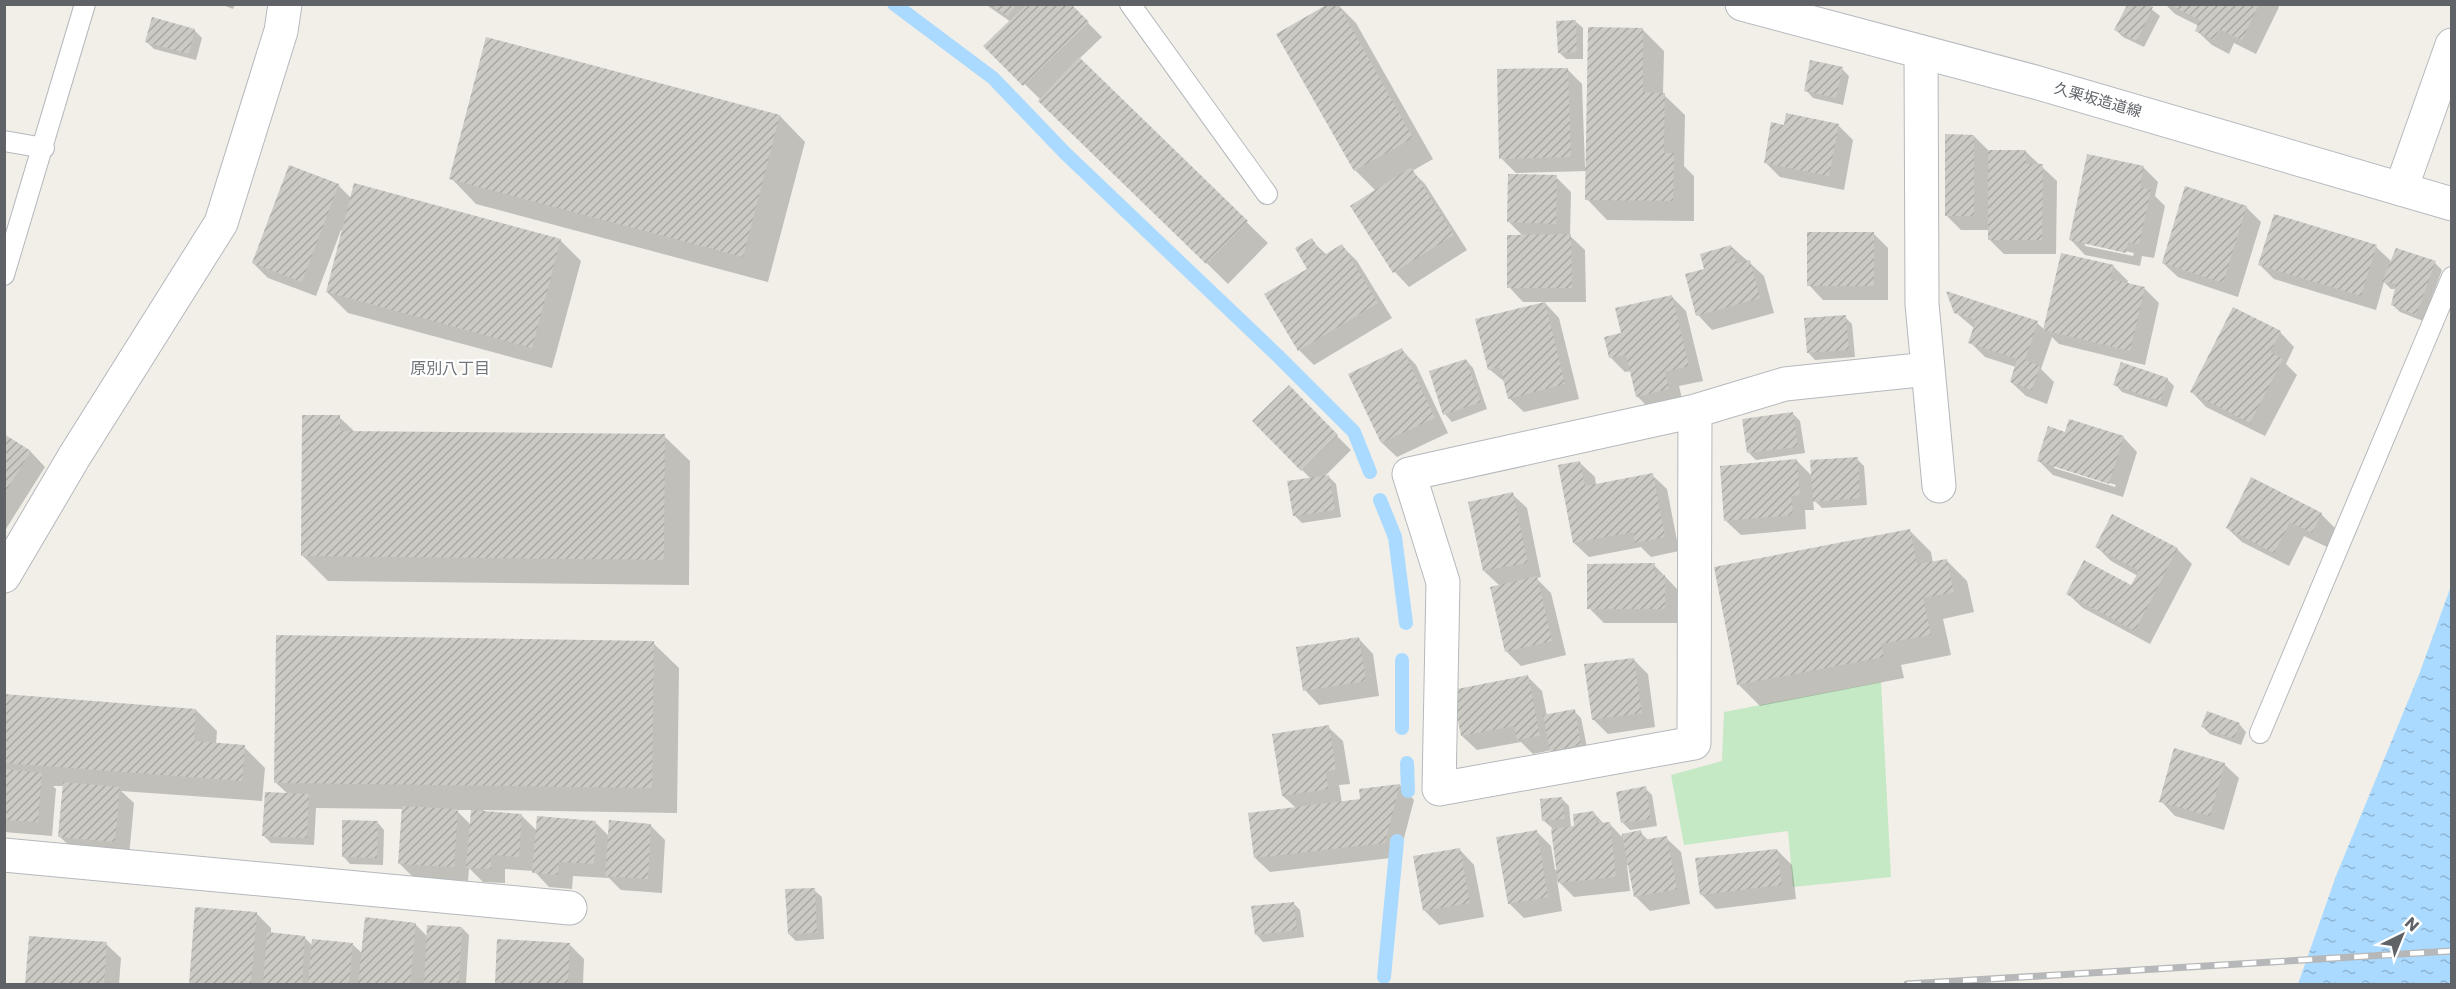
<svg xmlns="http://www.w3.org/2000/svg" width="2456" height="989" viewBox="0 0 2456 989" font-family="Poppins,'Noto Sans JP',sans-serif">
<defs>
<pattern id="water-ripples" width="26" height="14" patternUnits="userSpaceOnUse" patternTransform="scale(1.5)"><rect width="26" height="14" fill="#aadaff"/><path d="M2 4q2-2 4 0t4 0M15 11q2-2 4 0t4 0" fill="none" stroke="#8eb4d2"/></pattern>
<pattern id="building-hatch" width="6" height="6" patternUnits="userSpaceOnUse" patternTransform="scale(1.5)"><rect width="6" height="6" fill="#cccac5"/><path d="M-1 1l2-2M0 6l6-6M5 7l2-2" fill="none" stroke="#a9a8a4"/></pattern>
</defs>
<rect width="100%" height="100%" fill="#f1efe8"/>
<!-- green -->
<path fill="#c5e8c5" d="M1881,682l10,195 -98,10 -5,-56 -104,14 -13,-70 51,-14 2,-49z"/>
<!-- water -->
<path fill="url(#water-ripples)" d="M2451,586v398h-153l38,-108 84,-204z"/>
<!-- shadow -->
<path fill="#0003" fill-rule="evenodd" d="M220,4h15l-2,5z
M985,4h84l33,33 -23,22 189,184 -40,41 -242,-238 25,-24z
M1337,4l19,19 77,136 -21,12 13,13 42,66 -58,37 -14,-15 -42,-66 23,-15 -21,-21z
M2129,4h16l15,12 -16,31 -21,-10 -7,-7z
M2165,4h111l3,3 -23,47 -22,-11 -5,11 -17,-9 -15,-14 2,-5 -24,-12z
M1575,21l8,7v31h-17l-7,-7z
M194,30l8,8 -6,22 -42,-11 -7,-7z
M1643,30l21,21 -1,43 22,21 -1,51 10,10v45l-87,-1 -20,-21v-28l-71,2 -15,-15 67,-88 14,14 3,83h2z
M1842,69l7,7 -6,29 -30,-7 -7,-8z
M780,116l25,26 -37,140 -292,-78 -25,-26z
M1838,125l15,15 -9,50 -64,-13 -15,-15 20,-35z
M1974,136l15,15 37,1 31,29 -1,73h-52l-15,-15v-9h-28l-15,-15z
M2143,167l15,15 -3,14 10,10 -11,52 -12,-2 -2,10 -55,-11 -14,-15zM2085,242l49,11 -1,3 -48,-10z
M1556,177l15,15 -1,44 15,14 1,52h-63l-14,-15 14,-51 -14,-14z
M338,185l14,14 208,41 21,21 -29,107 -204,-55 -21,-21 16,-61 -2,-1 -25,66 -48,-18 -15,-15z
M2246,207l15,15 -23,75 -60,-20 -15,-14z
M1874,234l14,14v52h-65l-14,-15z
M1311,240l16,15 15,-9 15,15 35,57 -78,47 -15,-15 -33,-55 43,-26z
M1731,246l33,30 10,37 -62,17 -14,-15 8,-45z
M2376,247l16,15 43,1 7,7 -19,51 -23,-9 -7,-7 4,-16h-6l-7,-7 -8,28 -102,-31 -14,-14z
M2113,266l15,15 -1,3 18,5 14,14 -14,62 -86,-21 -7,-7 -11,32 13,13 -7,22 -21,-8 -15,-14 5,-15 -31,-10 -15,-15 4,-14 -19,-16 82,11 8,7z
M1671,296l15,15 17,70 -24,5 4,17 -31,8 -15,-15 -5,-25 -7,1 -14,-14 12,-24z
M1545,303l14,15 20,81 -55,13 -15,-14 -3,-15 -17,-14z
M1845,317l7,7 3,33 -40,3 -7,-8z
M2280,332l14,15 -8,17 11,11 -32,61 -59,-29 -14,-15z
M1402,350l14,15 32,68 -51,24 -15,-14 -32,-69z
M1466,360l7,8 14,41 -35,13 -7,-8z
M2167,379l7,7 -7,21 -45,-15 -7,-8z
M1288,387l63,63 -27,27h5l7,7 5,33 -39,6 -8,-8 17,-36 -57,-58z
M1793,414l7,7 5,32 -49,7 -7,-7z
M339,417l16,15 309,4 26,25 -1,124 -361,-4 -26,-26z
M2066,434l57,3 14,15 -14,45 -70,-22 -14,-14zM2054,465l62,20 -1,2 -61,-19z
M4,436l27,16 14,15 -41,65z
M1857,459l7,7 3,39 -45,3 -9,-9 1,11h-9l1,19 -65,6 -15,-14 70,-61 17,17z
M1580,463l15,14 1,8 56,-10 15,14 12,62 -28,6 -10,-10 -52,10 -15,-14z
M1512,494l15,14 14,69 -5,1 15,15 15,62 -45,11 -15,-15 -6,-65 -16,-15z
M2321,514l15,15 -9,18 -23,-11 -15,30 -47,-24 -15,-14z
M1910,531l21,21 2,11 13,-3 21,21 7,31 -31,7 8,36 -50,10 3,13 -144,28 -21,-21 -23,-116z
M2097,547l80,2 15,15 -42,80 -67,-36 -15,-14 64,-7 6,-11 -27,-15z
M1654,565l25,26v32h-75l-15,-15z
M1359,639l14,15 6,42 -60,9 -14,-15z
M653,643l26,25 -2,145 -193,-3 -1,3 38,2 16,16 58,-9 14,14 41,-11 15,15 -3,53 -41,-3 -12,-12 -36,-2 -1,13 -23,-2 -15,-16 -29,-2v14l-22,-1 -14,-14 -1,13 -54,-3 -15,-15 4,-54 -87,-1 -2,37 -43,-2 -7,-7 24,-42 -13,-12zM456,810h16l-1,15z
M1633,659l15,15 7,53 -47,7 -15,-15z
M1528,677l14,14 5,25 27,-5 7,7 7,34 -30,5 -6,-7 -19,4 -12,-12 -44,8 -15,-14z
M4,696l192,14 21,21 -1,13 28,3 21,21 -3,33 -141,-10 13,12 -5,53 -54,-5 -15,-14 4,-51h-11l3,3 -4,47 -48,-4z
M2239,724l7,8 -5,13 -31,-11 -7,-7z
M1328,727l15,14 7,43 -11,1 3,18 20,-2 -1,-11 39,-5 14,15 -15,57 -129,15 -15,-14 41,-50 -13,-12z
M2224,764l15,14 -15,52 -49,-14 -14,-15z
M1645,788l7,7 5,31 -27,4 -7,-7z
M1561,798l8,8 2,22 23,-15 10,11 5,-1 12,13 19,-4 9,9 17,-3 15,14 9,52 -40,7 -15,-15 -6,-31h-2l3,26 -56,6 -17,-17 5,31 -38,7 -15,-15 27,-72 15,15 4,24h3l-6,-42 -8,-7z
M377,822l7,8 -1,35 -33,-1 -7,-8z
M1460,850l14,15 10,52 -45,8 -15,-15z
M1777,850l15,15 4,34 -80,10 -15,-15z
M814,890l8,7 2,42 -28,2 -7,-7z
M1293,903l7,7 4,27 -41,5 -7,-8z
M196,908l60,5 15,15v6l33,3 9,9 39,-2 11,10 52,-30 13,13 34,-9 7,7 -3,49h-276z
M31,938l75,6 15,14 -2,26h-92z
M569,944l15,15 -1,25h-84l-2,-2z"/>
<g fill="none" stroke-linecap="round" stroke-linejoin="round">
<!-- stream -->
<path stroke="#aadaff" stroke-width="14" d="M894,4l99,74 72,75 213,203 76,76 16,40
M1380,500l15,37 11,86
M1402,660v68
M1407,763l1,28
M1384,977l13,-136"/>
</g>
<!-- building -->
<path fill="url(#building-hatch)" d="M1027,4h44l18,18 -66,64 -40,-40z
M1328,4h10l75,134 -59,33 -78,-137z
M2168,4h91l-17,36 -23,-11 -5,11 -19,-9 5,-11z
M990,5h26l-8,11z
M2127,5h21l5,2 -16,34 -23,-11z
M152,17l43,12 -6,25 -44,-12z
M1576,20l1,32 -19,1 -2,-32z
M1588,27l55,1v64l22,1 -1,60h10l-1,48 -88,-1z
M486,37l294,78 -37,142 -294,-78z
M1079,57l169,164 -42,43 -168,-163z
M1810,60l33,7 -7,31 -32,-7z
M1568,68l3,89 -72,2 -2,-90z
M1786,113l53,11 -10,52 -65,-13 7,-41 13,3z
M1945,134l29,1v81h-29z
M1988,150h38v14h17l-1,76h-54z
M2087,154l57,12 -4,21 11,3 -12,54 -11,-2 -2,11 -57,-13z
M289,165l50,19 -37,98 -50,-19z
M1411,167l43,68 -61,38 -43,-67z
M1508,174l49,1 -1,49 -49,-2z
M354,183l207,56 -29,109 -206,-56z
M2185,186l62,20 -24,77 -61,-20z
M2274,214l103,31 -16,51 -103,-31z
M1807,232h67v54h-67z
M1571,234l1,54h-65v-53z
M1312,238l11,18 19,-12 36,59 -80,48 -34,-57 43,-25 -12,-21z
M1731,245l6,18 13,-3 10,38 -64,18 -11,-42 19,-5 -4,-15z
M2396,248l40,13 -20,54 -25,-10 5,-21 -14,-2z
M2061,253l53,12 -4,14 35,8 -15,64 -87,-21z
M1946,291l92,30 -13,39 15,6 -8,24 -22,-8 7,-23 -49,-16 8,-23 -22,-7z
M1672,295l17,71 -24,6 4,17 -33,8 -10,-42 -17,3 -5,-21 17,-4 -6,-25z
M1545,302l20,82 -57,15 -8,-32 -12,3 -13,-51z
M2233,307l48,24 -11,21 13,7 -33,64 -60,-31z
M1846,315l3,35 -42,3 -3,-35z
M1402,348l33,70 -54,25 -33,-69z
M1466,359l15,43 -38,13 -14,-44z
M2121,362l47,16 -8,23 -47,-16z
M1289,385l49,50 -37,36 -49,-50z
M1793,412l5,35 -51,6 -5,-34z
M302,415h38v16l325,3 -1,126 -363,-4z
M2069,419l55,17 -15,48 -72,-23 11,-35 17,6z
M4,434l27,17 -27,43z
M1858,457l2,41 -47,4 -3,-42z
M1797,459l3,36 -9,1 2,19 -69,6 -4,-55z
M1580,461l5,25 68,-13 12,64 -30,6 -2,-11 -60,11 -15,-78z
M1329,475l6,35 -42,6 -6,-35z
M2251,477l71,36 -10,20 -22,-11 -16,31 -48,-25z
M1513,492l15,71 -45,8 -15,-69z
M2112,514l66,34 -43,83 -69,-37 18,-34 47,25 8,-14 -44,-24z
M1910,529l7,35 30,-5 7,33 -31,6 8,37 -50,9 3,13 -147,28 -23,-118z
M1655,563v12h10v34h-78v-45z
M1537,576l15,65 -47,11 -15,-65z
M276,635l378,6 -2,147 -378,-5z
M1359,637l7,44 -63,10 -7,-44z
M1634,658l8,55 -50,7 -8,-56z
M1528,675l12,61 -23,4 -3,-14 -53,10 -9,-46z
M4,694l192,15 -2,32 51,4 -3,36 -238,-18z
M1575,709l6,36 -31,6 -7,-36z
M2207,711l33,12 -6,16 -33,-12z
M1329,725l7,45 -10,1 2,18 -46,7 -10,-62z
M2174,748l51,15 -15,53 -51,-14z
M4,769l38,4 -4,49 -34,-2z
M63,782l57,5 -5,55 -57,-5z
M1400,784l-15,59 -131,15 -6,-45 112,-14 -1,-10z
M1646,786l5,33 -30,4 -5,-31z
M265,792l44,2 -2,44 -45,-2z
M1562,797l3,22 -23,2 -2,-22z
M402,806l56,3 -4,58 -56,-3z
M471,810l51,4 -3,43 -28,-2v14l-25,-1z
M1594,811l2,12 14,-1 6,55 -58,6 -7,-54 23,-3 -1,-12z
M537,816l59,5 -2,43 -35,-2 -1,13 -26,-2z
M342,820l36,1 -1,37 -35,-1z
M609,820l42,4 -3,55 -43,-3z
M1537,830l11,67 -40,7 -12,-67z
M1641,830l2,10 24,-4 10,53 -43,8 -12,-63z
M1460,848l10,55 -47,8 -10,-55z
M1777,849l5,36 -82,10 -5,-37z
M815,888l2,45 -29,1 -3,-45z
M1294,902l3,28 -42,5 -4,-29z
M195,907l62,5 -6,72h-62z
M365,917l51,6 -6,61h-52z
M427,925l35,2 -3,57h-35z
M267,932l38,4 -3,48h-39z
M29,936l78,6 -3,42h-79z
M312,939l41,4 -4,41h-41z
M497,939l73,4 -2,41 -73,-1z"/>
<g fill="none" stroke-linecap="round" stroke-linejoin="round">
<!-- service casing -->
<g stroke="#b5b8bc" stroke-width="22">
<path id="service" d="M1130,4l137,190
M4,141l40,7
M4,275l81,-271
M2260,733l192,-456"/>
</g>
<!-- minor casing -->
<g stroke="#b5b8bc" stroke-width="35">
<path id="minor" d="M1921,52l1,252 17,182
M2401,189l51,-144
M1695,411l-1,332 -255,46 4,-207 -34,-108 286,-63 90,-27 143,-15
M4,576l70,-119 147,-234 60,-192 4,-27
M4,855l566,53"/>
</g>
<!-- secondary casing -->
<g stroke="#b6babf" stroke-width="35">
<path id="secondary" d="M1742,4l293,78 417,122"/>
</g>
<!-- service -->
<use href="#service" stroke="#fff" stroke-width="20"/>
<!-- minor -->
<use href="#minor" stroke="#fff" stroke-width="33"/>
<!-- secondary -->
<use href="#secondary" stroke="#fff" stroke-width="33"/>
<!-- rail casing -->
<g stroke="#b6b7b8" stroke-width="7">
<path id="rail" d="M1907,984l545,-33"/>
</g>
<!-- rail -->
<use href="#rail" stroke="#fff" stroke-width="4.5" stroke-dasharray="14" stroke-linecap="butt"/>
</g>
<g text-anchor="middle" stroke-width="4.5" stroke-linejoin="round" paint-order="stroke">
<!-- street labels -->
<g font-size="15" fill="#5f6368" stroke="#fff">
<text transform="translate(2098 100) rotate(16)" y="5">久栗坂造道線</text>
</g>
<!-- neighbourhood labels -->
<g font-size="16" fill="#70757a" stroke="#fff">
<text x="450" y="374">原別八丁目</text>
</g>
</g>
<!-- border -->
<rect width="2456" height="989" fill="none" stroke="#5f6368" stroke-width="12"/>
<!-- north arrow -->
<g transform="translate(2402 935) rotate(43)" stroke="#ffffff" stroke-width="4.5" paint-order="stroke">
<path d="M0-4.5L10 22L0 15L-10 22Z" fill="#5f6368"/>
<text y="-9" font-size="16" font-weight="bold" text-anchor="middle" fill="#5f6368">N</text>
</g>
</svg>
